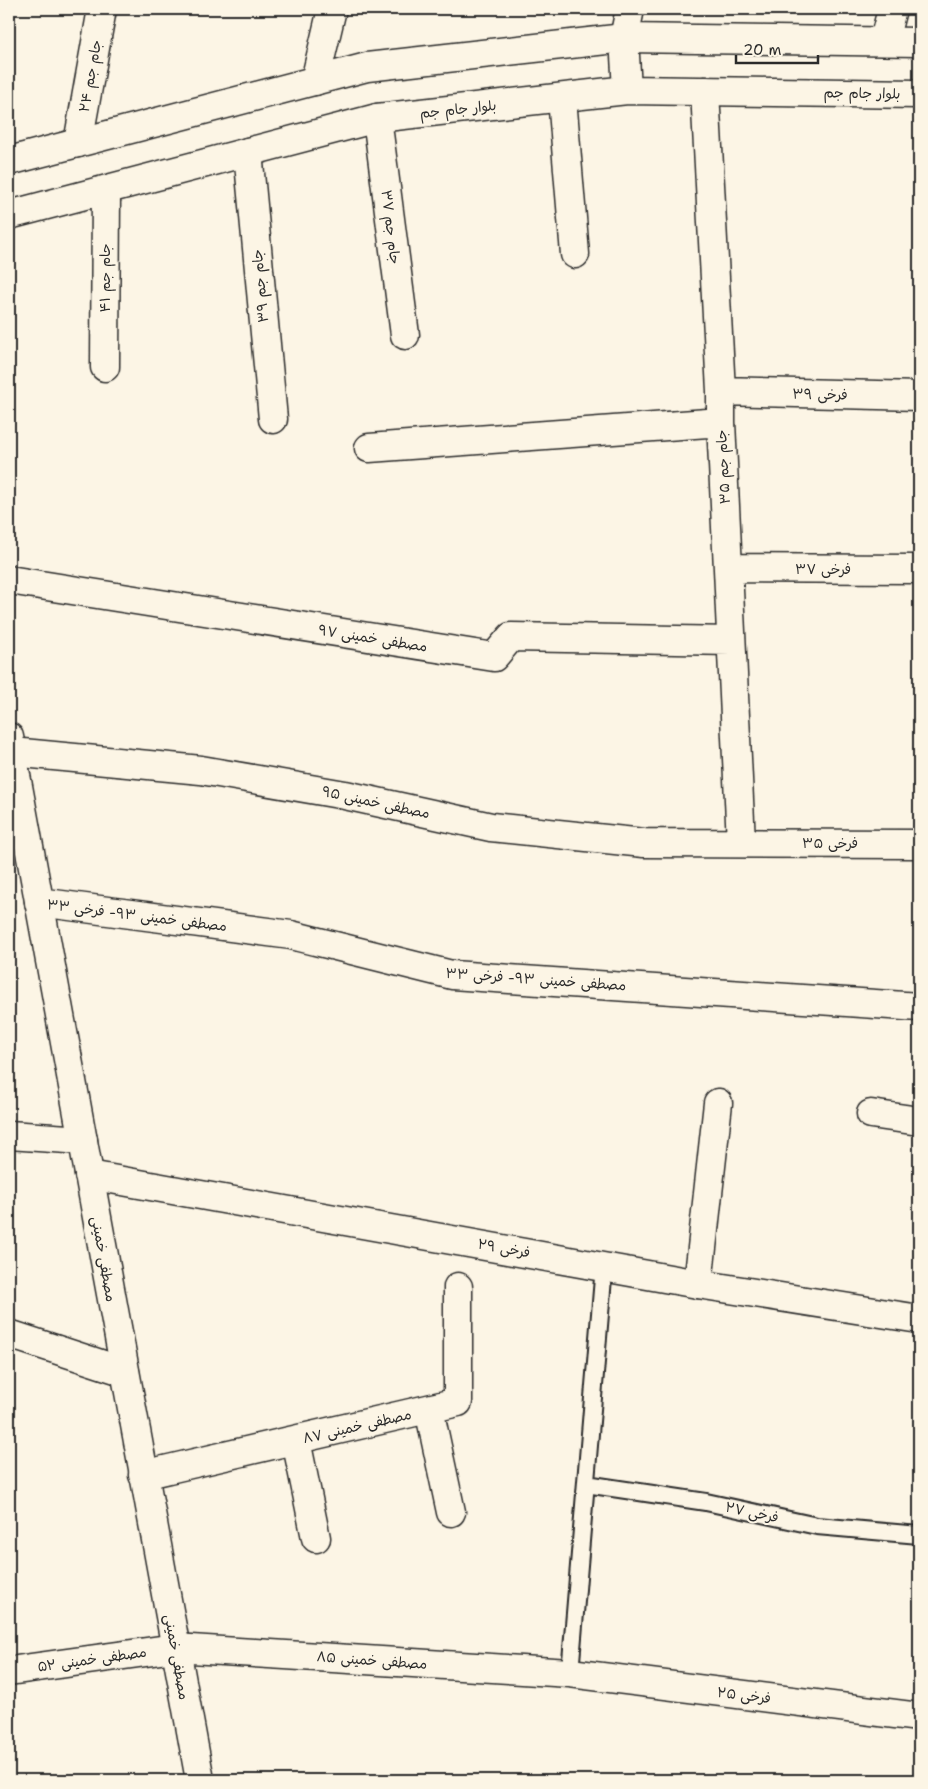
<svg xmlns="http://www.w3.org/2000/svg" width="928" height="1789" viewBox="0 0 928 1789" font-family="'Shantell Sans','Playpen Sans Arabic',sans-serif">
<rect width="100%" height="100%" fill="#fcf5e5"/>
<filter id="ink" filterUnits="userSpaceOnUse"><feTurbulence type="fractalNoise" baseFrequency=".02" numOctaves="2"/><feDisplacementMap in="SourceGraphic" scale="10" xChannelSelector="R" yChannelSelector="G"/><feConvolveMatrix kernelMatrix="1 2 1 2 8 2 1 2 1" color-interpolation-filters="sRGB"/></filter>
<g filter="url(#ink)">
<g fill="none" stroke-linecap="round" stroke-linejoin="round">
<!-- service casing -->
<g stroke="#2b2b2b" stroke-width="20">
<path id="service" d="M586,1484l120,18 111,24 102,9
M570,1673l34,-407"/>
</g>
<!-- minor casing -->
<g stroke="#2b2b2b" stroke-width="31">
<path id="minor" d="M624,38l6,-29
M884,41l8,-32
M315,81l17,-72
M705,91l16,300v31l20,420
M562,98l13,156
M377,118l28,217
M78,143l24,-134
M248,152l25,267
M105,367l1,-177
M721,391l198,5
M369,448l352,-26
M728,568l191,1
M9,580l485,77 17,-20 220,4
M12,752l189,18 144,25 146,32 153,16 275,1
M39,902l252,33 161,40 467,32
M871,1114l48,7
M9,1135l74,5
M698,1284l20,-181
M9,1334l116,38
M429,1409l22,103
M296,1440l20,98
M143,1475l315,-73v-115
M9,1671l166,-23 395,25 349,44"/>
</g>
<!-- tertiary casing -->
<g stroke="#2b2b2b" stroke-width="31">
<path id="tertiary" d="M89,1175l609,109 221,35"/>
</g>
<!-- secondary casing -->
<g stroke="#2b2b2b" stroke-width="31">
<path id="secondary" d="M624,38l3,52
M9,161l358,-94 257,-29 295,4
M9,215l368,-97 250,-28 292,4
M9,737l191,1043"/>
</g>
<!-- service -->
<use href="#service" stroke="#fcf5e5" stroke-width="16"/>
<!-- minor -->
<use href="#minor" stroke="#fcf5e5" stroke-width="28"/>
<!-- tertiary -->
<use href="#tertiary" stroke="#fcf5e5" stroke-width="28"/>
<!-- secondary -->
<use href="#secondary" stroke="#fcf5e5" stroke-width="28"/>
</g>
</g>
<g text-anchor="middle" stroke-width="4" stroke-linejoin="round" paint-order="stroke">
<!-- street labels -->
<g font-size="14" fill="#2b2b2b" stroke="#fcf5e5">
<text transform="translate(90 76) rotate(-80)" y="5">جام جم ۲۴</text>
<text transform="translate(862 93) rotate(1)" y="5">بلوار جام جم</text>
<text transform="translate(458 109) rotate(-6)" y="5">بلوار جام جم</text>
<text transform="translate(391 227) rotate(83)" y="5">جام جم ۳۷</text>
<text transform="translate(105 278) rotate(-90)" y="5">جام جم ۴۱</text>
<text transform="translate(260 286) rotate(-95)" y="5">جام جم ۳۹</text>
<text transform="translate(820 394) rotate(1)" y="5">فرخی ۳۹</text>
<text transform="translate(723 467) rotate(-93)" y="5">جام جم ۳۵</text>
<text x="823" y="574">فرخی ۳۷</text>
<text transform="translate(373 638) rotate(9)" y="5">مصطفی خمینی ۹۷</text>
<text transform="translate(376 802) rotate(12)" y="5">مصطفی خمینی ۹۵</text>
<text x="830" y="848">فرخی ۳۵</text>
<text transform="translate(137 915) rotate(7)" y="5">مصطفی خمینی ۹۳- فرخی ۳۳</text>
<text transform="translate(536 979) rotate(4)" y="5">مصطفی خمینی ۹۳- فرخی ۳۳</text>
<text transform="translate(504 1248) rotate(10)" y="5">فرخی ۲۹</text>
<text transform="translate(104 1259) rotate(80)" y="5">مصطفی خمینی</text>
<text transform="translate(357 1426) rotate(-13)" y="5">مصطفی خمینی ۸۷</text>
<text transform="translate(752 1512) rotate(12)" y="5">فرخی ۲۷</text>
<text transform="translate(177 1657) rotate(80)" y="5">مصطفی خمینی</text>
<text transform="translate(92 1659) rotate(-8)" y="5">مصطفی خمینی ۵۲</text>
<text transform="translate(372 1660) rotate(4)" y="5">مصطفی خمینی ۸۵</text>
<text transform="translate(744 1695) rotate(7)" y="5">فرخی ۲۵</text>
</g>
</g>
<!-- margin -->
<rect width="928" height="1789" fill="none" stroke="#fcf5e5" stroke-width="30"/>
<rect x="15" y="15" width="898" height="1759" fill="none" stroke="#2b2b2b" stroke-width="2" filter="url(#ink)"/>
<!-- scale -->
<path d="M736 55v8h82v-8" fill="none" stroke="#2b2b2b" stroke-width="2.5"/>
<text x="743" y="55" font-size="15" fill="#2b2b2b" stroke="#fcf5e5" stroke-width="4" paint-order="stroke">20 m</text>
</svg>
